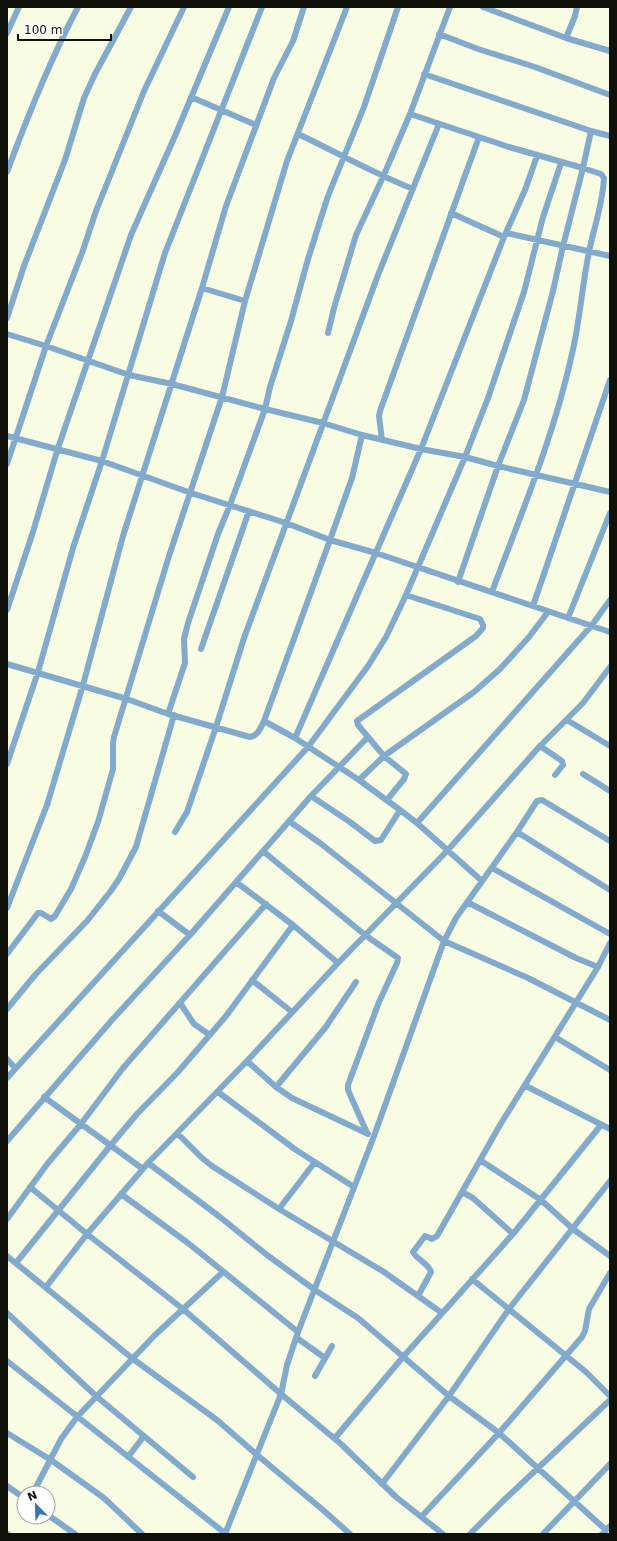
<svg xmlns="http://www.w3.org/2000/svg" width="617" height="1541" viewBox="0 0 617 1541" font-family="'DejaVu Sans',sans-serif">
<rect width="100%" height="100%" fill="#f7fce3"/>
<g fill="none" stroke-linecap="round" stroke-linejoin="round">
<!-- street -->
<path stroke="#82aacc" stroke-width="6" d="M483,7l83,31 44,13
M7,33l12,-26
M439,34l39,15 57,18 75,28
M566,38l9,-22 2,-9
M424,74l167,57 19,5
M191,97l65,28
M410,114l99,33 74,21 18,6 3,4c-1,25 -10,49 -15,74 -7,34 -9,68 -17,102 -18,82 -51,160 -80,238
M298,134c38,18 75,39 115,55
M7,172c21,-57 43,-112 71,-165
M451,213l53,24
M506,233l104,23
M202,288l43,13
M7,318l17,-52 41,-106 19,-62 11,-24 36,-67
M328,333l6,-25 22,-73 27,-58 27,-63 40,-107
M7,334l39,12 83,29 43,9 93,25 58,14 39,12 59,14 44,8 33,9 112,26
M7,436l95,25 89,32 95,30 44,17 46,13 234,79
M382,440l-3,-24 1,-5 99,-274
M7,464l39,-118 36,-93 14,-42 48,-120 40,-84
M458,582l40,-116 26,-66 29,-109 10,-45 20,-78 8,-37
M533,606l77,-226
M7,610l25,-75 26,-87 73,-213 44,-99 54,-129
M568,618l42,-105
M201,649l48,-138
M7,664l120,35 41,15 82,23c8,-1 11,-10 14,-16l66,-181 22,-62 10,-43
M168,714l17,-51 -1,-24 4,-16 30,-89 12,-29 35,-96 5,-22 21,-66 17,-62 20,-63 36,-89 34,-100
M567,720l43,26
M264,721l31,17 64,42 41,30 17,13 65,58
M295,738l126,-289 83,-212 21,-47 12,-34
M540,746l22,15 1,4 -8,10
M7,764l31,-92 35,-124 29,-87 63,-208 97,-246
M583,774l27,17
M359,780l25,-24 90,-64 26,-23 29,-32 19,-25
M311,796l39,26 25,19 6,-1 19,-30
M387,800l17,-21 2,-5 -22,-18 -26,-31 -1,-4 119,-85 7,-8v-3l-3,-6 -74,-24
M289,821l31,22 124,98 84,37 82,42
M417,823l175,-198 18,-25
M175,832l12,-20 29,-85 28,-89 134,-363 61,-151
M517,832l93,58
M264,852l101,83 33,23 -1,5 -18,39 -31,83v5l19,43
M492,868l118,66
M236,882l57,43 45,38
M467,902l109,56 22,9 12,-24
M7,908l40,-103 36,-120 40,-149 79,-248 24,-82 48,-128 19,-37 11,-34
M158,911l32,24
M7,954l31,-41h3l10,6 4,-3 16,-27 14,-32 13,-35 15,-53v-26l1,-6 55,-181 53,-159 23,-96 42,-140 60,-154
M252,980l40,32
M180,1003l14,21 16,11
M7,1009l28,-34 52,-54 23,-29 9,-13 17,-32 38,-132
M555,1037l55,33
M7,1059l8,9
M247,1061l29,26 16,11 76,36
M7,1078l301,-331 60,-81 18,-29 20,-42 59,-138 23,-59 36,-106 19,-75 18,-54
M526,1086l84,43
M276,1087l49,-59 31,-46
M218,1092l78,58 58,37
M44,1097l99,72
M177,1133l25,25 10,8 67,43 105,63 58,41
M7,1141l105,-121 78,-85 121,-139 57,-59
M480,1160l61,40 32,29 37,27
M148,1163l72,54 47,38 48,35 43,28 91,78 50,37 107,97
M30,1187l57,47 96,75 98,85 60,50 55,53 47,37
M462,1192l11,6 40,36
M121,1194l67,49 110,89
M279,1209l36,-47
M7,1219l41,-56 33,-39 42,-56 143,-164
M7,1256l126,103 84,61 39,34 67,56 27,24
M16,1263l94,-117 27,-32 41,-42 48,-56 67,-91
M472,1279l114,93 24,24
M46,1287l41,-53 61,-71 99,-102 91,-98 109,-112 93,-105 43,-43 27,-36
M418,1296l13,-24c-3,-9 -14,-12 -18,-20l12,-16 7,3 5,-3 63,-111 98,-158
M7,1313l89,83 97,81
M297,1338l28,20
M7,1361l219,173
M315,1376l17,-30
M7,1433l44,27 53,38 38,36
M335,1438l68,-81 110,-123 88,-109
M128,1457l16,-21
M382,1484l67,-88 60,-87 101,-128
M7,1486l17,12
M33,1493l28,-54 16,-22 78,-82 68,-63
M48,1515l27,19
M422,1516l77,-83 83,-96 3,-6 4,-22 21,-36
M7,1534h1
M225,1534l56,-140 6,-29 11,-33 76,-196 70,-195 12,-23 61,-86 20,-31 5,-1 68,41
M470,1534l33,-33 107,-101
M543,1534l67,-70
M602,1534l8,-8"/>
</g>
<!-- border -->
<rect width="617" height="1541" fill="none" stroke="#0f1008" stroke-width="16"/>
<!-- north arrow -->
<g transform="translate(36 1505) rotate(337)"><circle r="19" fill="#ffffff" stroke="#9f9f9c"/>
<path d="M0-3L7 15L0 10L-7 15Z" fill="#3379ae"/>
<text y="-6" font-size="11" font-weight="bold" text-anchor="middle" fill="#0f1008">N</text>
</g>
<!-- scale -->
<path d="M18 34v6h93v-6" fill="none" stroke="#0f1008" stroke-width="2"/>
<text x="24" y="34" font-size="12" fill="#0f1008" stroke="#ffffff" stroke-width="3" paint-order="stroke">100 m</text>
</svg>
